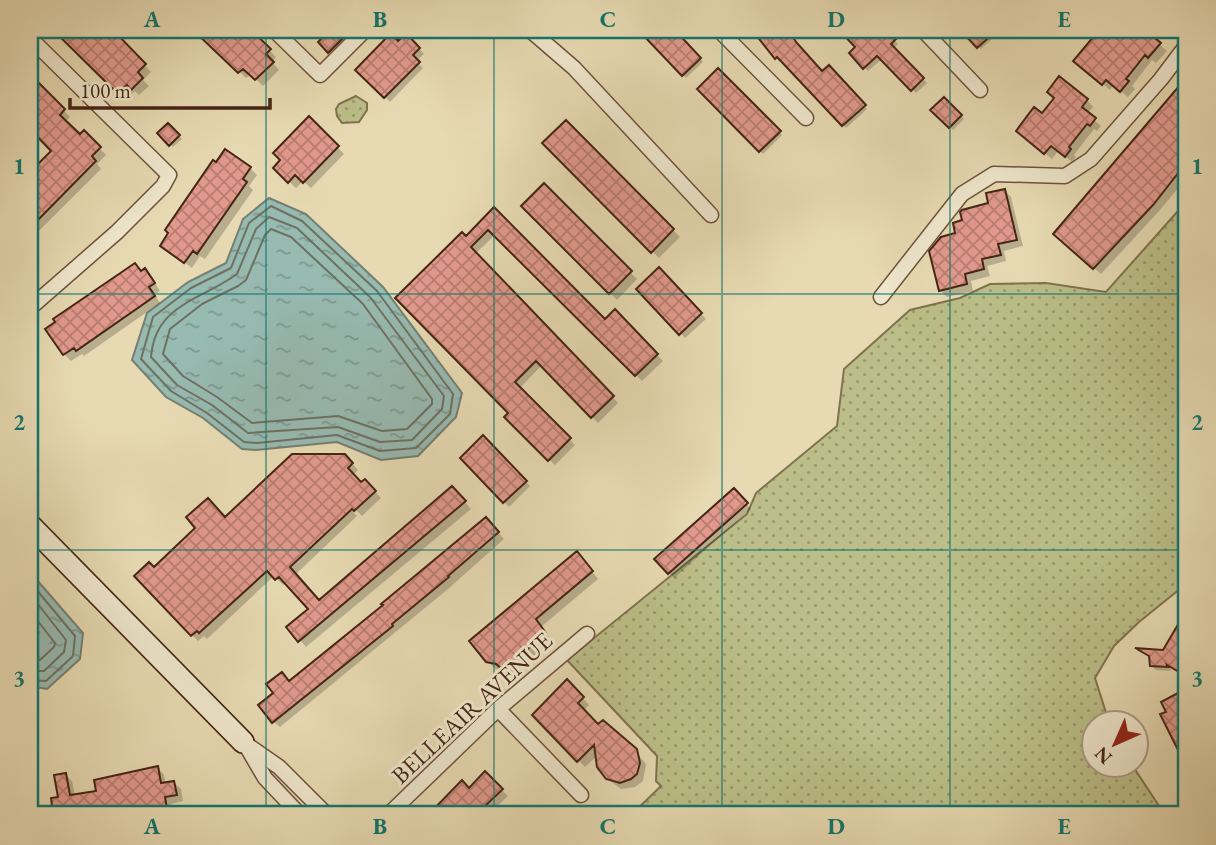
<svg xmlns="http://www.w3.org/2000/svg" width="1216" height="845" viewBox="0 0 1216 845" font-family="'EB Garamond',serif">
<defs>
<pattern id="green-dots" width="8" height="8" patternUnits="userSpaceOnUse" patternTransform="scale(1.75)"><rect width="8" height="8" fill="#bbbe88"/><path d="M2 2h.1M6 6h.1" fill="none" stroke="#9a9a6e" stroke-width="1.8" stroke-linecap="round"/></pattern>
<pattern id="water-ripples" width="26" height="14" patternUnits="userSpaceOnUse" patternTransform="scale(1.75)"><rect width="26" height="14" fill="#97bab1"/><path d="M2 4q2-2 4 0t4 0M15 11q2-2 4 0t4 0" fill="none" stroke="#7d978f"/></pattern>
<pattern id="building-cross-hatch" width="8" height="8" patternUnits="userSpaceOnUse" patternTransform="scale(1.75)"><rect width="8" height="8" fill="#e1998c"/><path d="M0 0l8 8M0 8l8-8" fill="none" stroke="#b87d71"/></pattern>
</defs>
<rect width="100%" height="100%" fill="#e7dab2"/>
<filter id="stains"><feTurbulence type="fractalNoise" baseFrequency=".00286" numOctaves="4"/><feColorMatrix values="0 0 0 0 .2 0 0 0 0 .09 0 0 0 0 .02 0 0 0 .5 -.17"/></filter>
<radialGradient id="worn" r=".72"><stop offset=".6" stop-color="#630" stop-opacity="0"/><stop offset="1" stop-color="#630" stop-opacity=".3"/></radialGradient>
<!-- green -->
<path fill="url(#green-dots)" stroke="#80724e" stroke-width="2" d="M356,96l11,7v7l-8,12 -17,1 -5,-7 -1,-7 3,-5z
M1186,202v382l-47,38 -25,24 -19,32 14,44h-15v42l38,1 33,50h-534l30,-29 -5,-5 1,-25 -90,-96 180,-146 9,-21 81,-67 7,-57 66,-59 50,-12 30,-14 56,-1 60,9z"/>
<!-- water -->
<path fill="url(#water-ripples)" stroke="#767e72" stroke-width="2" d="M269,198l37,16 77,73 79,106 -6,24 -38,39 -37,4 -44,-18 -81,8 -14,-1 -39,-31 -37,-21 -34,-37 15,-47 41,-31 38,-19 17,-44z
M30,572l53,61 -3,26 -33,30 -17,-3z"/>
<!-- shadow -->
<path fill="#0003" d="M56,30h53l42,42 -8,8 6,6 -10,9 -4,-4 -10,9z
M196,30h53l27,27 -4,5 7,8 -16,16 -12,-12 -5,4z
M333,30h3l11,10 -15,15 -12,-13z
M651,30h27l5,4 -3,3 23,25 -17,16 -40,-43z
M752,30h35l12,18 24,25 6,-6 38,42 -21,19 -65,-69 -2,2 -3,-3z
M841,30h31l3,2 10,-2 13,14 -5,5 34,34 -11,10 -34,-34 -14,12 -17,-18 6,-5z
M964,30h38l-21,19z
M1101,30h42l24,21 -11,12 -4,-3 -20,26 3,3 -7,8 -15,-12 -3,5 -35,-29z
M406,35l18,19 -8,7 7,7 -33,34 -33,-32 41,-27z
M718,70l64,65 -19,19 -63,-65z
M30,77l40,40 -5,5 15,14 4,-4 22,23 -9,9 4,5 -67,67 -4,-4v-58l23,-23 -23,-24z
M1186,81v98l-27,32 -58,63 -38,-34z
M944,99l20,20 -11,11 -20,-20z
M1087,100l6,7 -6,7 14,12 -4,5 -3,-2 -20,26 2,2 -4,5 -14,-11 -6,8 -28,-22 18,-21z
M309,118l35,36 -33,34 -8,-7 -7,7 -21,-20z
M566,123l114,114 -21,21 -114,-115z
M168,125l14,14 -9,8 -14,-14z
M250,168l7,7 -8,11 4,4 -48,69 -5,-3 -8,12 -30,-23z
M544,186l93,93 -20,21 -93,-94z
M1004,190l7,7 12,49 -19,5 2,10 -19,5 3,10 -19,5 2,10 -26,6 -7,-7 17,-56 7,-12 26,-17z
M494,210l111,111 10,-9 48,49 -21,20 -147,-146 -20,19 143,149 -20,20 -56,-58 -23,24 56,56 -20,20 -49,-48 5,-4 -45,-175z
M659,270l47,49 -21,19 -46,-49z
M151,277l9,14 -5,3 5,9 -76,53 -2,-2 -11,7 -7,-7 -16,-24z
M483,438l47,48 -21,21 -47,-49z
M351,462l7,8 -5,5 8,10 4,-4 16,17 -19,18 -15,-15 -2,3 12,12 -61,58 24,28 139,-107 12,14 -165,138 -6,-7 11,-31 -25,-27 -3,3 -9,-9 -67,63 -3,-3 -6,5 -62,-65 18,-6 71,-51z
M734,491l17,18 -77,69 -17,-19z
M492,525l12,14 -56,50 -168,138 -6,-5z
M583,560l15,19 -57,48 11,14 -41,35 -17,-8 -7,-8z
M1184,619l2,1v57l-17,-10 2,4 -15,-1 -5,-5 -1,-8 -11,-7 25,1z
M567,681l22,24 -6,6 15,15 32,19 16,19 -3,17 -8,6 -14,2 -12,-9 -7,-7 -4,-18 -13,12 -51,-52z
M1180,694l6,9v67l-4,-7 4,-2 -18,-49z
M158,768l6,7 2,9 8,-1 7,6 2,12 -12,3 2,11h-143v-3l24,-5 6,-9 5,-24 7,7 3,15 23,-4z
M485,774l23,22 -17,16 3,3h-64l32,-33 7,8z"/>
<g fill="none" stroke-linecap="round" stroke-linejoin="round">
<!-- shore -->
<path stroke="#6e7062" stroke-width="2" d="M271,206l31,15 75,70 76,103 -3,20 -34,34 -36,3 -43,-16 -80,8 -13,-1 -37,-29 -36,-22 -30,-32 12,-42 38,-29 40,-20 18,-45z
M269,217l28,11 73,69 74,99 -2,13 -30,31 -32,2 -42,-15 -90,6 -36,-28 -35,-20 -26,-28c4,-53 51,-57 86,-83l19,-45z
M271,229l20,8 72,67 69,95v5l-25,25 -25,2 -44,-15 -86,7 -35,-26 -34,-21 -20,-22 7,-25 32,-25 36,-18 8,-6 19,-45z
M30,582l45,54 -2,20 -27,25 -16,-1
M30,594l36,46 -2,12 -20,19h-14
M30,611l25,32 -1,4 -14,13h-10"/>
</g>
<!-- building -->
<path fill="url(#building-cross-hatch)" stroke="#452514" stroke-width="2" d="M53,30h50l8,7 5,-4 30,31 -8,8 5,6 -12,12 -4,-5 -9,9z
M193,30h58l20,19 -5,5 8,8 -19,18 -12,-11 -5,4z
M330,30h9l6,6 -17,17 -10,-11z
M648,30h27l26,28 -19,18 -39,-41z
M752,30h37l7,12 26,29 7,-6 37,40 -24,21 -65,-69 -2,2z
M839,30h48l9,9 -5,5 33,34 -13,13 -34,-35 -14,13 -14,-16 6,-6z
M971,30h26l-20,18 -12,-13z
M1099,30h46l16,13 -13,15 -3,-3 -19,24 3,2 -9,11 -14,-12 -4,5 -29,-24z
M391,33l7,8 8,-8 14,15 -7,7 7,7 -36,36 -29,-28z
M718,68l63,63 -22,21 -62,-63z
M30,74l35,35 -5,6 20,19 4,-4 17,17 -9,9 4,5 -66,67v-56l21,-21 -21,-22z
M1059,76l29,23 -6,8 14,11 -6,8 -3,-2 -18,23 2,2 -6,8 -14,-11 -7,8 -28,-23 18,-24 8,6 12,-15 -7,-6z
M1186,78v85l-33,42 -60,64 -40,-35z
M944,97l18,18 -13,13 -19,-18z
M309,116l30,30 -36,37 -8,-8 -7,8 -15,-15 7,-8 -7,-7z
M566,120l108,109 -23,24 -109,-110z
M168,123l12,12 -11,11 -12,-13z
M225,149l26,18 -8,12 4,3 -50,72 -4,-3 -9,12 -24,-17 8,-13 -3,-3 48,-70 3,2z
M544,183l88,88 -23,23 -88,-88z
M1005,189l12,51 -19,4 3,11 -19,4 2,10 -19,5 2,10 -28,7 -10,-40 12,-14 14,-4 -2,-10 9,-3 -2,-8 2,-2 26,-7 -2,-10z
M494,207l111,112 10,-10 43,45 -23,22 -147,-146 -17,17 143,149 -23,22 -55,-57 -21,21 56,56 -23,23 -44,-44 4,-4 -113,-115 67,-66 4,4z
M135,263l6,8 4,-3 10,15 -6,4 6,9 -79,55 -2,-3 -11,7 -18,-26 10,-7 -2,-3z
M659,267l43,46 -23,22 -43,-46z
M483,435l44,46 -24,22 -43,-45z
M292,454h53l8,9 -5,5 13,14 4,-3 11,12 -22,20 -2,-2 -62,58 29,33 133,-114 14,15 -168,141 -12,-15 22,-18 -29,-32 -4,3 -8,-9 -68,62 -2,-2 -6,5 -57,-60 15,-14 5,5 41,-39 -9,-11 22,-19 17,19z
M734,488l14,15 -80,71 -14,-15z
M486,517l13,15 -51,44 1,1 -57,47 1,2 -121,97 -14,-18 15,-12 -7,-9 16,-12 7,9 94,-76 -2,-1z
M577,551l16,20 -57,48 10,14 -43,37 -7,-6 -10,-2 -17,-21z
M1186,611v65l-19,-11 1,2 -18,-1 -1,-10 -14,-8 28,2z
M567,679l17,18 -6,6 20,21 5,-4 34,29 3,14 -3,11 -6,5 -11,4 -14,-4 -9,-12 -3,-22 -17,17 -45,-47z
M1180,692l6,13v61l-26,-52 6,-2 -5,-10z
M158,766l3,17 13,-2 3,14 -12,2 3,18h-138v-5l22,-4 -1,-8 7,-1 -4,-22 12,-2 4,22 26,-4 -2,-11z
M485,771l18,18 -17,16 3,3 -7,7h-54l34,-35 7,8z"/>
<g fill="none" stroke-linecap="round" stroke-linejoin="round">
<!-- street casing -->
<g stroke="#6e523c" stroke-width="17">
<path id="street" d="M274,30l46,45 45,-45
M530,30l44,38 137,147
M719,30l87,88
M923,30l57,60
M30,38l139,137 -6,11 -46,46 -87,76
M881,297l81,-103 32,-20 71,2 26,-17 70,-80 25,-33
M498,709l83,86
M243,742l36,25 48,48
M248,749l17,29 35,37
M388,815l110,-106 89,-75"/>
</g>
<!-- secondary casing -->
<g stroke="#452514" stroke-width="24">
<path id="secondary" d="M30,525l213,217"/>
</g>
<!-- street -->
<use href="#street" stroke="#efe7cd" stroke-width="14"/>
<!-- secondary -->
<use href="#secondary" stroke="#efe7cd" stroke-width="21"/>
</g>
<!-- grid -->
<path fill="none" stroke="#0f766e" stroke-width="2" stroke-opacity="0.55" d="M266,30v785M494,30v785M722,30v785M950,30v785M30,294h1156M30,550h1156"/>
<g text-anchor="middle" stroke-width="6" stroke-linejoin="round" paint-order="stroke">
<!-- street labels -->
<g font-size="24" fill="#452514" stroke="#efe7cd">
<text transform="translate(472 708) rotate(-43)" y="8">BELLEAIR AVENUE</text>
</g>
</g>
<!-- margin -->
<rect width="1216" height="845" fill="none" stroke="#e7dab2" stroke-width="77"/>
<!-- north arrow -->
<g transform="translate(1115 744) rotate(225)"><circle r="33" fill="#efe7cd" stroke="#ab9983" stroke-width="2"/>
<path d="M0-5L12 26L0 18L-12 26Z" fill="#8f2418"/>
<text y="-10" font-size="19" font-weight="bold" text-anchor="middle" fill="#452514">N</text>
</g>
<!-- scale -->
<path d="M70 98v10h200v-10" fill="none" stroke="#452514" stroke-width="3.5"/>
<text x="80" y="98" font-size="21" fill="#452514" stroke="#efe7cd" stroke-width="5" paint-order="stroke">100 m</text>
<rect x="38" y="38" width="1140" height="768" fill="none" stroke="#0f766e" stroke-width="2.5"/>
<g font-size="23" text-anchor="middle" font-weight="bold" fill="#0f766e">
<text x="152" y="27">A</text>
<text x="380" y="27">B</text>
<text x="608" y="27">C</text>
<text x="836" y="27">D</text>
<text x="1064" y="27">E</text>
<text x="19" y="174">1</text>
<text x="1197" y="174">1</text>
<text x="19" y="430">2</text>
<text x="1197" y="430">2</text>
<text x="19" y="686">3</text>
<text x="1197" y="686">3</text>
<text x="152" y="834">A</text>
<text x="380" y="834">B</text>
<text x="608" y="834">C</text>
<text x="836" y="834">D</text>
<text x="1064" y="834">E</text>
</g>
<rect width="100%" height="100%" filter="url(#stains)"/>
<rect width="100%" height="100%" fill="url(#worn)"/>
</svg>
